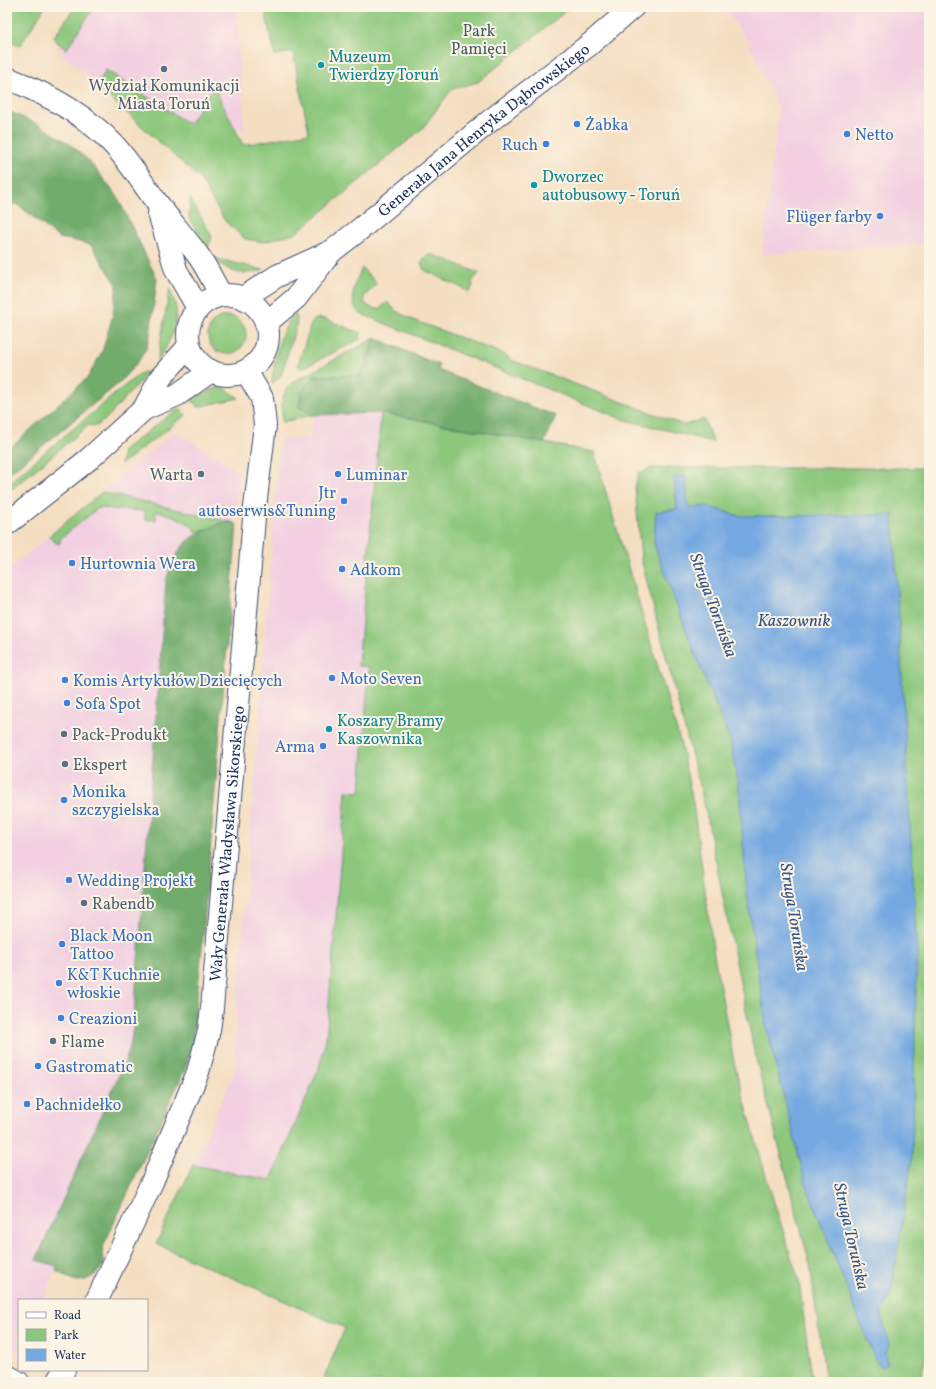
<svg xmlns="http://www.w3.org/2000/svg" width="936" height="1389" viewBox="0 0 936 1389" font-family="Vollkorn,serif">
<rect width="100%" height="100%" fill="#fcf5e5"/>
<filter id="ink" filterUnits="userSpaceOnUse"><feTurbulence type="fractalNoise" baseFrequency=".025" numOctaves="2"/><feDisplacementMap in="SourceGraphic" scale="8" xChannelSelector="R" yChannelSelector="G"/><feConvolveMatrix kernelMatrix="1 2 1 2 8 2 1 2 1" color-interpolation-filters="sRGB"/></filter>
<filter id="wash" filterUnits="userSpaceOnUse"><feTurbulence type="fractalNoise" baseFrequency=".012" numOctaves="4" result="noise"/><feDisplacementMap in="SourceGraphic" scale="16" xChannelSelector="R" yChannelSelector="G"/><feGaussianBlur stdDeviation="0.9" result="paint"/><feColorMatrix in="noise" values="0 0 0 0 0 0 0 0 0 0 0 0 0 0 0 0 0 1.4 0 .05"/><feComposite in="paint" operator="in"/></filter>
<g filter="url(#wash)">
<rect width="100%" height="100%" fill="#f4dec1"/>
<!-- built -->
<path fill="#f2cfe1" d="M86,7h150l8,121 -22,2 -27,20 -81,-51 -58,-51z
M724,7h205v236l-167,12 17,-146 -30,-66z
M381,413l-23,253 11,1 -9,126 -14,-1 -19,247 -9,32 -47,109 -78,-15 44,-99 -3,-16 45,-599 3,-13 29,1 2,-24z
M175,431l64,41 -4,51 -133,-31z
M98,508l47,3 1,9 10,-9 18,4 20,12 13,19 -30,510 -119,210 -15,34h-24v53l-12,-6v-776l42,-35 8,8 3,-5z"/>
<!-- green -->
<path fill="#8cc77c" stroke="#547b6d" d="M7,7h38l-25,39 -13,-5z
M75,7h19l-28,43 -13,-12z
M264,7h307l-93,75 -26,7 -30,40 -126,104 -32,9 -19,-3 -20,-18 -25,-42 -103,-93 9,-16 83,54 25,-37 29,58 66,-12 -16,-81 -18,3z
M190,198l22,39 -4,11 -19,-30z
M429,255h5l45,18 -7,9 1,3 -3,7 -46,-22 -3,-7 4,-6z
M214,258l50,12c-23,6 -33,4 -50,-12z
M362,268l15,15 -13,14 1,7 7,4 7,1 9,-7 8,9 17,9 91,34 7,6 173,65 20,-6 9,23 -91,-23 -263,-106c-12,-14 -4,-31 3,-45z
M170,287c2,7 5,15 6,22 2,20 -9,37 -19,53z
M295,313l2,5 -1,8 -15,50 -9,8c3,-29 5,-48 23,-71z
M208 335a19 19 0 1 1 38 0a19 19 0 1 1-38 0Z
M319,318l6,1 36,14 -1,6 -57,29h-3l-2,-3 13,-41 3,-4z
M375,338l-15,38h-45l-14,17 -2,14 14,8 -31,7c0,-15 -2,-28 9,-39z
M145,372l3,1 -43,47 -9,6 -7,-1 -82,68v-9l132,-110z
M222,386l17,12 -41,9 -8,-8z
M179,408l7,7 -65,49 2,-14z
M381,413l213,39 86,289 13,62 21,152 21,112 33,116 31,98 6,46 8,55h-491l23,-54 -189,-84 37,-79 78,15 47,-109 8,-32 20,-248 14,1 9,-125 -11,-1z
M652,468h277v877l-10,37h-93l-16,-117 -56,-214 -50,-248 -63,-244 -6,-72 4,-14z
M102,492l133,31h-13l-24,10c-10,-13 -27,-18 -42,-22v9h-11v-9l-47,-3 -38,31v4l-3,1 -8,-8z"/>
<!-- forest -->
<path fill="#71ac6c" stroke="#466e65" d="M11,112l28,13 31,19 19,17 28,35 40,83 -7,56 -4,14 -8,13 -20,22 -111,91v-24l81,-74 14,-25 11,-37 4,-30 -26,-40 -15,-4 -17,-3 -42,-34 -10,1v-83z
M375,338l64,27 -1,5 118,46 -12,27 -163,-30 -68,2 -14,-8 2,-14 13,-17h46z
M222,523h13l2,2 -35,423 -10,98 -6,21 -84,182 3,15c-6,9 -19,20 -32,16 -6,-3 -11,-6 -17,-9l1,-5 -21,-6 88,-196 6,-17 3,-19 33,-447c10,-35 22,-45 56,-58z"/>
<!-- water -->
<path fill="#74a8e1" stroke="#486ca0" d="M686,476l2,32 19,-2 32,10 154,-1 24,437 -5,206 -21,137 -10,17 8,34 -4,7 2,11 -6,3 -7,-10 -68,-172 -40,-159 -19,-131 -8,-107 -9,-48 -36,-88 -40,-108 2,-32 21,-3 -3,-32z"/>
</g>
<g filter="url(#ink)">
<g fill="none" stroke-linecap="round" stroke-linejoin="round">
<!-- minor casing -->
<g stroke="#3c496d" stroke-width="24">
<g id="minor">
<path d="M7,78c38,15 78,36 106,66 16,17 28,37 42,56 14,20 31,38 45,58 8,12 14,25 21,37"/>
<path d="M159,213l17,57 22,38"/>
<circle cx="228" cy="335" r="40"/>
<path id="s1" d="M243,298l34,-22 55,-25 27,-21 132,-110 98,-75 44,-38"/>
<path d="M266,323l30,-25 34,-45"/>
<path d="M144,409l33,-14 34,-24"/>
<path d="M7,524l82,-65 55,-50 17,-32 28,-31"/>
<path id="s2" d="M97,1300l55,-118 46,-110 11,-42 3,-22 43,-501 10,-82 -3,-27 -16,-27"/>
<path d="M7,1376l11,6"/>
<path d="M57,1382l7,-12"/>
</g>
</g>
<!-- minor -->
<use href="#minor" stroke="#fff" stroke-width="22"/>
</g>
</g>
<!-- markers -->
<g fill="#0f9aa8" stroke="#fcf5e5" stroke-width="1.5">
<circle cx="321" cy="65" r="4"/>
<circle cx="534" cy="185" r="4"/>
<circle cx="329" cy="729" r="4"/>
</g>
<g fill="#5c6f8a" stroke="#fcf5e5" stroke-width="1.5">
<circle cx="164" cy="69" r="4"/>
<circle cx="201" cy="474" r="4"/>
<circle cx="64" cy="734" r="4"/>
<circle cx="65" cy="764" r="4"/>
<circle cx="84" cy="903" r="4"/>
<circle cx="53" cy="1041" r="4"/>
</g>
<g fill="#3f7fe0" stroke="#fcf5e5" stroke-width="1.5">
<circle cx="577" cy="124" r="4"/>
<circle cx="847" cy="134" r="4"/>
<circle cx="546" cy="144" r="4"/>
<circle cx="880" cy="216" r="4"/>
<circle cx="338" cy="474" r="4"/>
<circle cx="344" cy="501" r="4"/>
<circle cx="72" cy="563" r="4"/>
<circle cx="342" cy="569" r="4"/>
<circle cx="332" cy="678" r="4"/>
<circle cx="65" cy="680" r="4"/>
<circle cx="67" cy="703" r="4"/>
<circle cx="323" cy="746" r="4"/>
<circle cx="64" cy="800" r="4"/>
<circle cx="69" cy="880" r="4"/>
<circle cx="62" cy="944" r="4"/>
<circle cx="59" cy="983" r="4"/>
<circle cx="61" cy="1018" r="4"/>
<circle cx="38" cy="1066" r="4"/>
<circle cx="27" cy="1104" r="4"/>
</g>
<g text-anchor="middle" stroke-width="4" stroke-linejoin="round" paint-order="stroke">
<!-- park labels -->
<g font-size="16" fill="#3d5d67" stroke="#fcf5e5">
<text x="479" y="36">Park<tspan x="479" dy="18">Pamięci</tspan></text>
</g>
<!-- culture labels -->
<g font-size="16" fill="#0d838f" stroke="#fcf5e5" text-anchor="start">
<text x="329" y="62">Muzeum<tspan x="329" dy="18">Twierdzy Toruń</tspan></text>
<text x="542" y="182">Dworzec<tspan x="542" dy="18">autobusowy - Toruń</tspan></text>
<text x="337" y="726">Koszary Bramy<tspan x="337" dy="18">Kaszownika</tspan></text>
</g>
<!-- service labels -->
<g font-size="16" fill="#4e5e75" stroke="#fcf5e5" text-anchor="start">
<text x="164" y="91" text-anchor="middle">Wydział Komunikacji<tspan x="164" dy="18">Miasta Toruń</tspan></text>
<text x="193" y="480" text-anchor="end">Warta</text>
<text x="72" y="740">Pack-Produkt</text>
<text x="73" y="770">Ekspert</text>
<text x="92" y="909">Rabendb</text>
<text x="61" y="1047">Flame</text>
</g>
<!-- shop labels -->
<g font-size="16" fill="#366cbe" stroke="#fcf5e5" text-anchor="start">
<text x="585" y="130">Żabka</text>
<text x="855" y="140">Netto</text>
<text x="538" y="150" text-anchor="end">Ruch</text>
<text x="872" y="222" text-anchor="end">Flüger farby</text>
<text x="346" y="480">Luminar</text>
<text x="336" y="498" text-anchor="end">Jtr<tspan x="336" dy="18">autoserwis&amp;Tuning</tspan></text>
<text x="80" y="569">Hurtownia Wera</text>
<text x="350" y="575">Adkom</text>
<text x="340" y="684">Moto Seven</text>
<text x="73" y="686">Komis Artykułów Dziecięcych</text>
<text x="75" y="709">Sofa Spot</text>
<text x="315" y="752" text-anchor="end">Arma</text>
<text x="72" y="797">Monika<tspan x="72" dy="18">szczygielska</tspan></text>
<text x="77" y="886">Wedding Projekt</text>
<text x="70" y="941">Black Moon<tspan x="70" dy="18">Tattoo</tspan></text>
<text x="67" y="980">K&amp;T Kuchnie<tspan x="67" dy="18">włoskie</tspan></text>
<text x="69" y="1024">Creazioni</text>
<text x="46" y="1072">Gastromatic</text>
<text x="35" y="1110">Pachnidełko</text>
</g>
<!-- street labels -->
<g font-size="16" fill="#1b2f5e" stroke="#fcf5e5">
<text dy="6" stroke="none"><textPath href="#s1" startOffset="295">Generała Jana Henryka Dąbrowskiego</textPath></text>
<text dy="6" stroke="none"><textPath href="#s2" startOffset="480">Wały Generała Władysława Sikorskiego</textPath></text>
</g>
<!-- water labels -->
<g font-size="17" font-style="italic" fill="#365385" stroke="#fcf5e5">
<text transform="translate(714 605) rotate(70)" y="6">Struga Toruńska</text>
<text x="794" y="626">Kaszownik</text>
<text transform="translate(795 917) rotate(81)" y="6">Struga Toruńska</text>
<text transform="translate(852 1236) rotate(77)" y="6">Struga Toruńska</text>
</g>
</g>
<!-- margin -->
<rect width="936" height="1389" fill="none" stroke="#fcf5e5" stroke-width="24"/>
<!-- legend -->
<rect x="18" y="1299" width="130" height="72" fill="#fcf5e5" stroke="#a2a6af"/>
<rect x="26" y="1312" width="20" height="6" fill="#ffffff" stroke="#a2a6af"/>
<text x="54" y="1319" font-size="12" fill="#1b2f5e">Road</text>
<rect x="26" y="1329" width="20" height="12" fill="#8cc77c" stroke="#a2a6af"/>
<text x="54" y="1339" font-size="12" fill="#1b2f5e">Park</text>
<rect x="26" y="1349" width="20" height="12" fill="#74a8e1" stroke="#a2a6af"/>
<text x="54" y="1359" font-size="12" fill="#1b2f5e">Water</text>
</svg>
